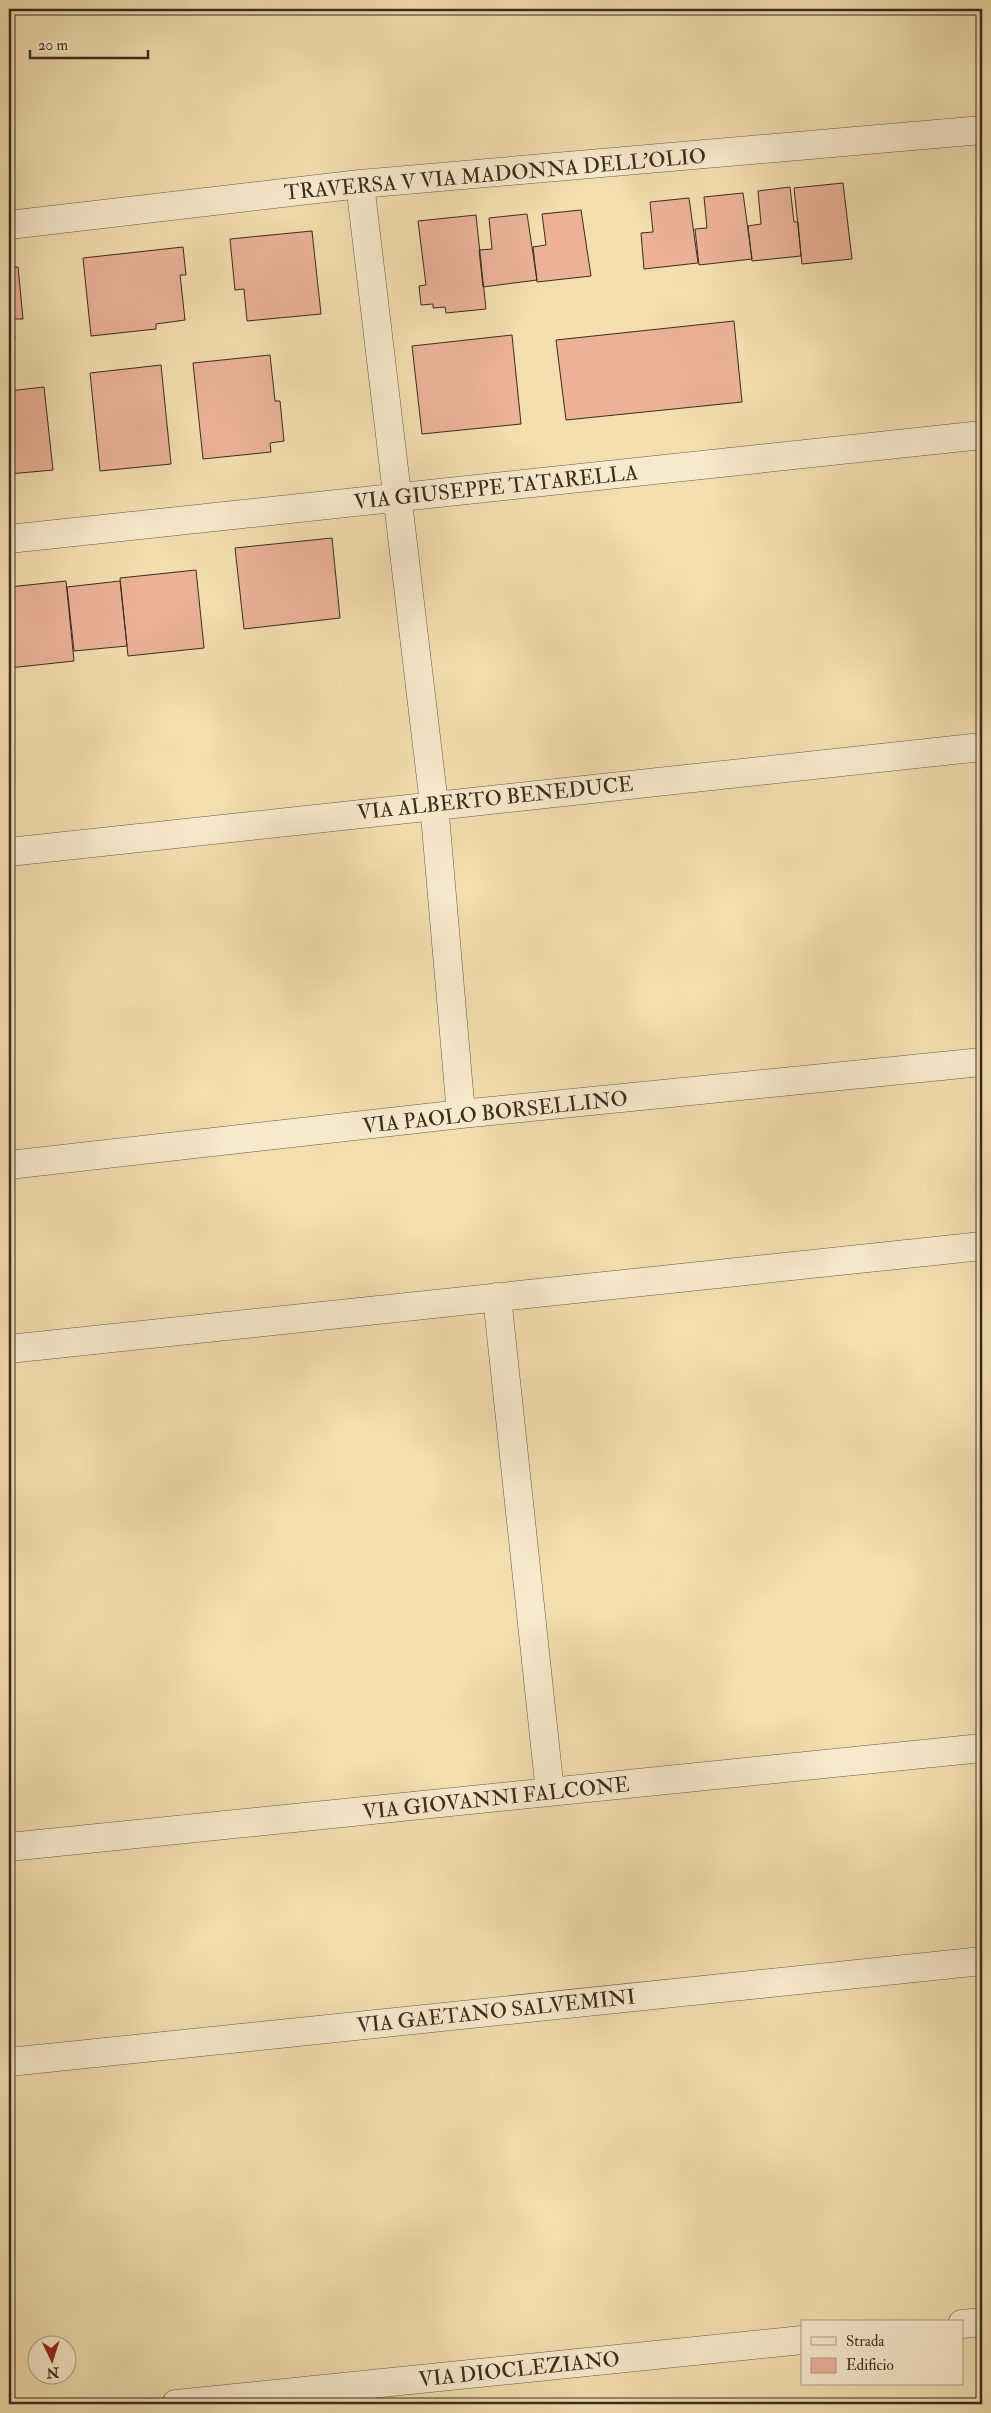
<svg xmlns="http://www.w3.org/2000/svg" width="991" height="2413" viewBox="0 0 991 2413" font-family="'IM FELL Double Pica',serif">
<rect width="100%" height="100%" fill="#f3deb0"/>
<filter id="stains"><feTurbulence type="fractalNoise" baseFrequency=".004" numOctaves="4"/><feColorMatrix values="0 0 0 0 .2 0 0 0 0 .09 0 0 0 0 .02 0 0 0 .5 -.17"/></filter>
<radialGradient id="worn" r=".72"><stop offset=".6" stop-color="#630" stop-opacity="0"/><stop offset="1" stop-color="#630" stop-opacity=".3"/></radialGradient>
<!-- building -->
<path fill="#ebb298" stroke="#372d20" d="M843,183l9,76 -50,5 -8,-76z
M790,187l4,35h4l3,34 -49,5 -4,-35 13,-2 -3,-33z
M743,193l9,66 -53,6 -4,-36 12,-1 -3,-31z
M689,198l9,65 -54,6 -3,-36 12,-1 -3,-30z
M581,210l10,66 -54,6 -4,-35 13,-2 -4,-31z
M527,214l10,66 -54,7 -4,-37 13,-1 -3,-31z
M476,215l10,94 -40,4 -1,-6 -12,1v-4l-12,1 -2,-19 7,-1 -8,-64z
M312,231l9,83 -74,7 -3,-32 -9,1 -5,-51z
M183,247l3,28h-6l5,45 -29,4v5l-65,7 -8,-78z
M9,261h2l1,6h6l5,52h-10l2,21 -6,1z
M734,321l8,81 -176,18 -10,-80z
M512,335l9,89 -99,10 -10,-88z
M270,355l5,46h5l4,40 -14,2 1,9 -68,7 -10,-96z
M161,365l10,99 -71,7 -10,-98z
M44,387l9,83 -44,4v-83z
M332,538l8,80 -96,11 -9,-81z
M196,570l8,78 -76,8 -8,-78z
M66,581l8,80 -65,7v-81z
M120,581l7,65 -53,5 -7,-64z"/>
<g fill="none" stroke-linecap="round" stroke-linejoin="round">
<!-- minor casing -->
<g stroke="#665944" stroke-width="29">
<path id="minor" d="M360,184l74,620 27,310
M9,225l351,-41 622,-54
M9,539l973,-104
M9,852l973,-105
M9,1165l452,-51 521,-52
M497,1297l53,495
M9,1349l973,-103
M9,1847l973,-99
M9,2062l973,-101
M962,2324l20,-2
M176,2404l626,-64"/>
</g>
<!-- minor -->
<use href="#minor" stroke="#f7eacc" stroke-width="28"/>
</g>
<g text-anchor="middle" stroke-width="4" stroke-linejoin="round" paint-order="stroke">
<!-- street labels -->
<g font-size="21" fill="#372d20" stroke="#f7eacc">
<text transform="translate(495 174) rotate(-5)" y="7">TRAVERSA V VIA MADONNA DELL'OLIO</text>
<text transform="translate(496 487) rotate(-6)" y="7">VIA GIUSEPPE TATARELLA</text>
<text transform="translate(495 798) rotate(-6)" y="7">VIA ALBERTO BENEDUCE</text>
<text transform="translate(495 1112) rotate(-6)" y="7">VIA PAOLO BORSELLINO</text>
<text transform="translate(496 1798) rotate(-6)" y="7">VIA GIOVANNI FALCONE</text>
<text transform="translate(496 2011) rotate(-6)" y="7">VIA GAETANO SALVEMINI</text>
<text transform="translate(519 2369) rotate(-6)" y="7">VIA DIOCLEZIANO</text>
</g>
</g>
<!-- margin -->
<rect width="991" height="2413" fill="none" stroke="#f3deb0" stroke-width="30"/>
<rect x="10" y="10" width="971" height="2393" fill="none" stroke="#372d20" stroke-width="2.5"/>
<rect x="15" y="15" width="961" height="2383" fill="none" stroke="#372d20"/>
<!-- legend -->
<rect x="801" y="2320" width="162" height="65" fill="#f7eacc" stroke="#aa9e87"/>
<rect x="811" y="2337" width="25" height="8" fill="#f7eacc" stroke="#aa9e87"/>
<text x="846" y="2346" font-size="15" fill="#372d20">Strada</text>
<rect x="811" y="2358" width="25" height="15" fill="#ebb298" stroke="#aa9e87"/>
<text x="846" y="2370" font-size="15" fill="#372d20">Edificio</text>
<!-- north arrow -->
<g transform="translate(52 2360) rotate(176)"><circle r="24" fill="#f7eacc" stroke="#aa9e87"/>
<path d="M0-4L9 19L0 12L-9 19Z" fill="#8f2418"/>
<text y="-8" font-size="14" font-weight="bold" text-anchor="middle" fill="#372d20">N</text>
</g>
<!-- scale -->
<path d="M30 50v8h118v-8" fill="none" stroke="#372d20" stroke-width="2.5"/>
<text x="38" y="50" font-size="15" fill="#372d20" stroke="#f7eacc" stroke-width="4" paint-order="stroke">20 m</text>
<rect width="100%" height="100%" filter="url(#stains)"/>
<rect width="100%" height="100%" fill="url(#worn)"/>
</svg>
